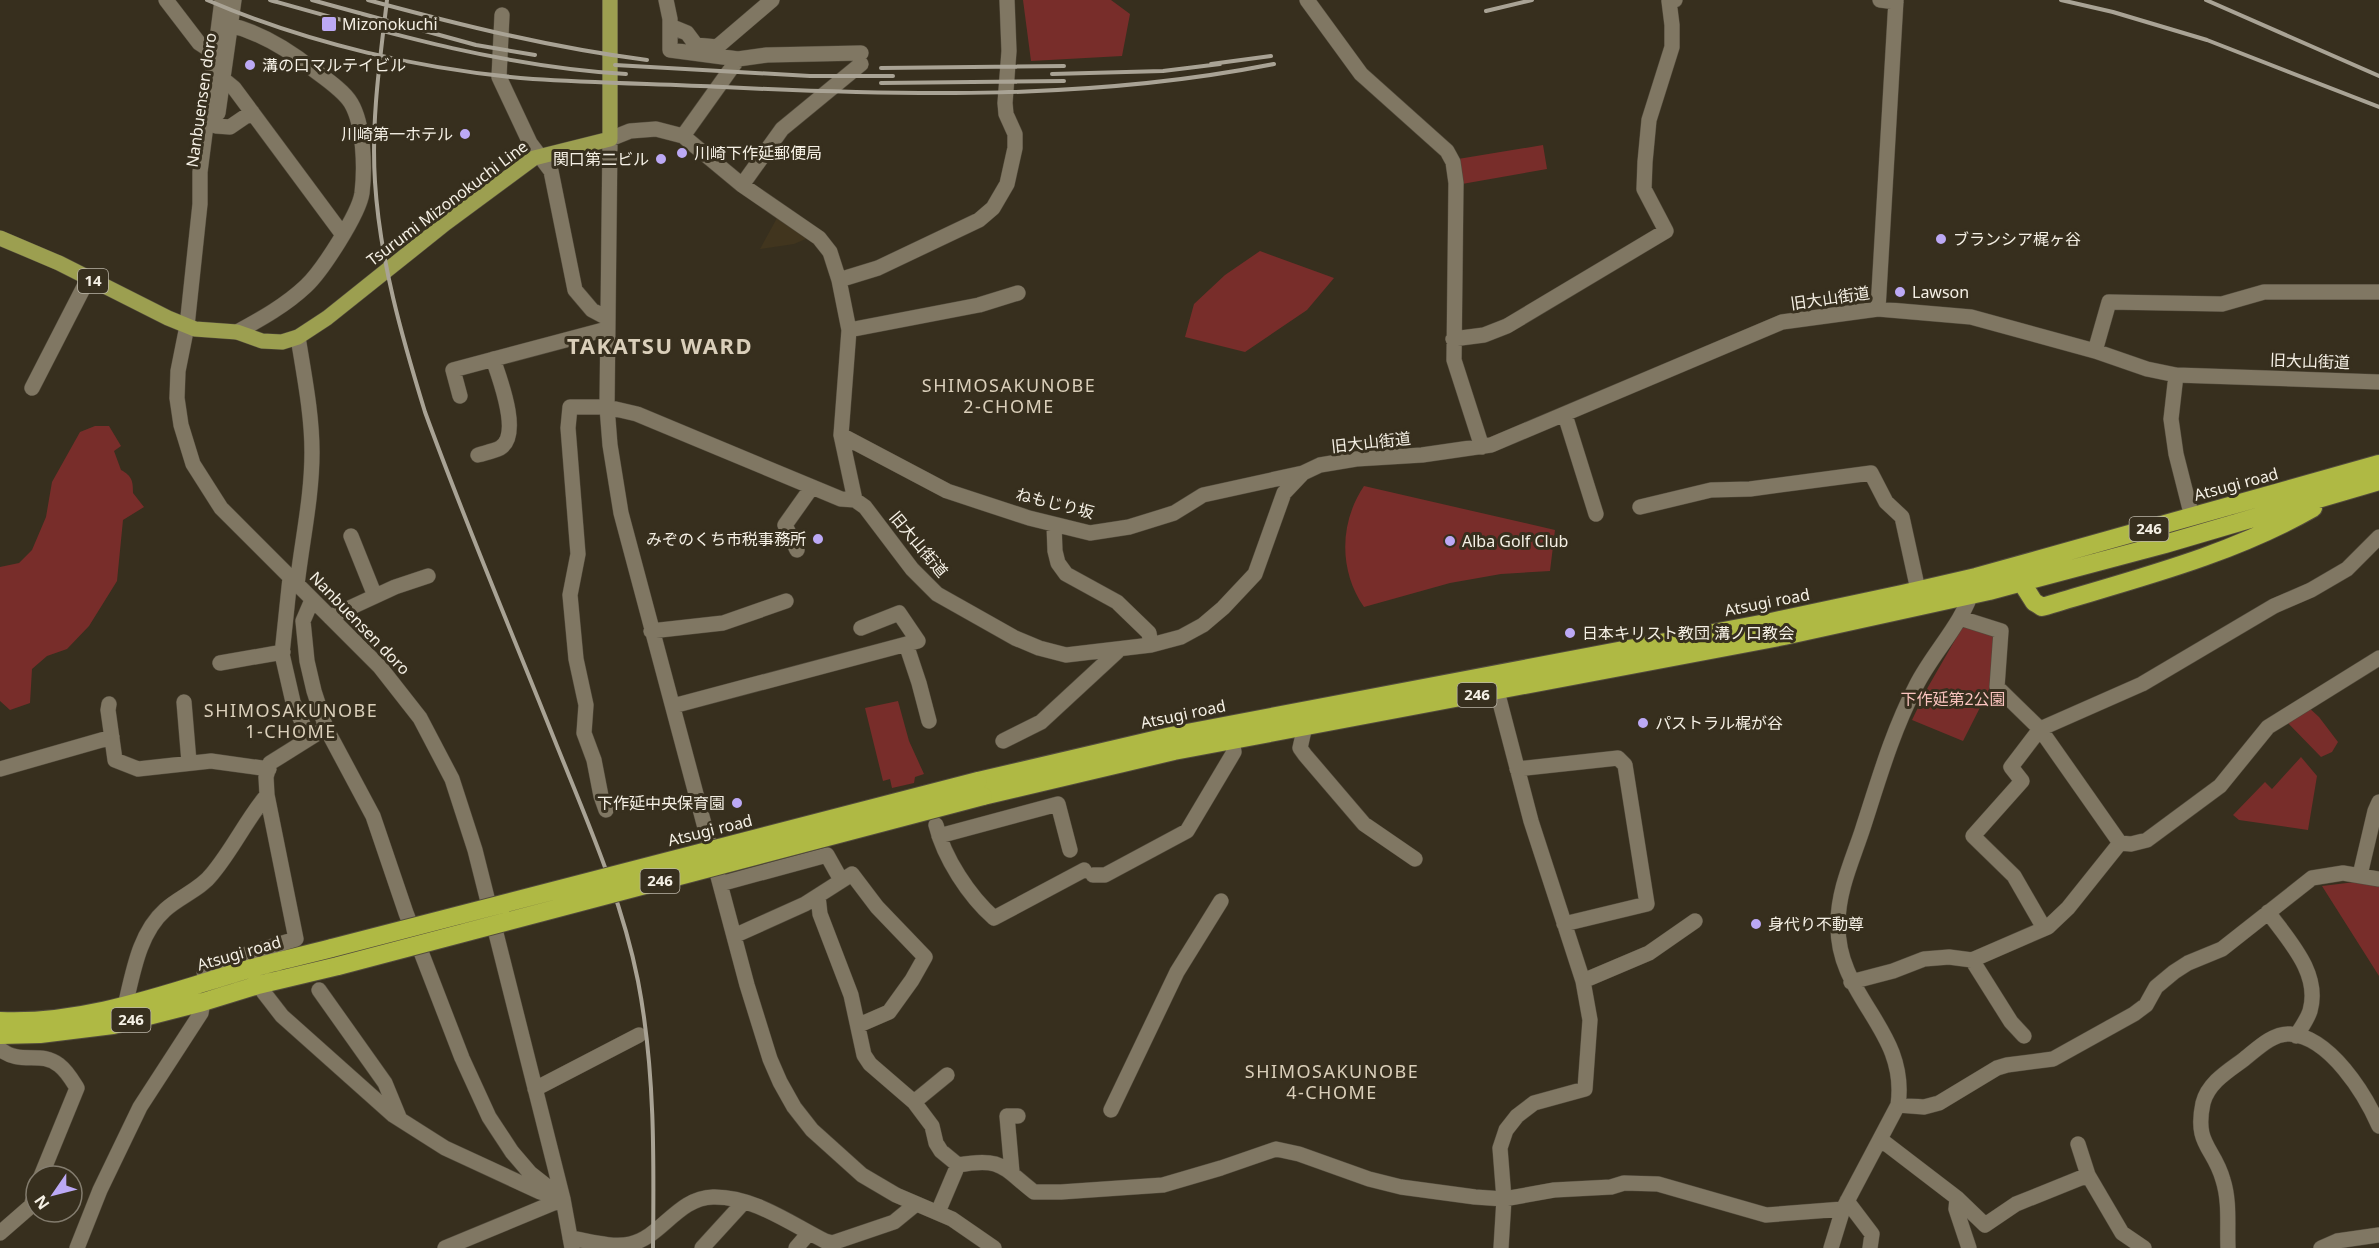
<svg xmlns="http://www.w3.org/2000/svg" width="2379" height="1248" viewBox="0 0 2379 1248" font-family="'Noto Sans','Noto Sans JP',sans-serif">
<rect width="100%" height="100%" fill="#372f1e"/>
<!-- built -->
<path fill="#41351e" d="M777,218l31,20 -14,6 -34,5z"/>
<!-- green -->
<path fill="#782d2a" d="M1023,0h88l19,14 -8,42 -91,5z
M1543,145l4,24 -85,15 -4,-25z
M1260,251l74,27 -27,32 -62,42 -60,-15 9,-33 31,-29z
M95,426h14l12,20 -7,5 7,19c11,6 12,11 12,23l11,14 -21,13 -6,61 -28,45 -22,23 -20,7 -15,13 -2,34 -20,7 -10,-9v-134l19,-4 13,-13 14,-33 6,-35 28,-50z
M1364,486l191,44 -5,41 -49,3 -51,9 -86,24c-25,-36 -25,-84 0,-121z
M1963,626l30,9 4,5 -5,44 -29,57 -51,-21 16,-33z
M898,701l11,40 15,33 -9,3 -1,6 -22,5 -2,-9 -7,2 -18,-73z
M2307,706l12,11 19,25 -6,10 -11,5 -35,-36z
M2301,757l16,19 -9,54 -69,-10 -6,-5 32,-33 7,7z
M2355,882l24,5v89l-57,-90z"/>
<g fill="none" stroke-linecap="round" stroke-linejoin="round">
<!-- minor casing -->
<g stroke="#524b3c" stroke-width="16">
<path id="minor" d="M166,0l33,43 17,11
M222,0l-22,172v32l-13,122 -9,45 -1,27 4,27 12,39 28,44 159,159 40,51 32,61 23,71 88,349 9,49
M666,0l4,19v31l68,9 29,-4 94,-2
M1307,0l54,74 86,77 6,11 3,21 -2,177 28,87
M1880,0l16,2
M502,15l-3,62 31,66 21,28 24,119 17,20 15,8
M230,25c32,8 59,25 84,45 12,9 30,21 37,33 13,22 14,65 11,90 -3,21 -40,78 -56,93 -20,19 -45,33 -69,46
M670,26l17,7 9,12 21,2 55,-47
M223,79l11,9 109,147
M218,113l16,-113
M216,126l14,1 22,-15
M683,136l55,-77
M742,185l40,-56 79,-65
M839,280l39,-12 101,-48 14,-12 14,-24 8,-36v-14l-9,-20 -1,-11 4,-52 -2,-51
M1878,309l18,-309
M849,330l130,-25 39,-12
M1453,339l31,-4 23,-9 159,-95 -22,-42 1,-27 4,-42 23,-73v-22l-3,-24 6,-1
M2095,351l14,-49 113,2 42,-12h115
M2176,375l-5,44 5,35 16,63
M32,388l56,-109
M460,396l-7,-26 154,-41
M1565,415l31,99
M841,435l106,56 82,27 61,15 39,-6 45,-14 29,-18 100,-22
M478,455c6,-2 16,-4 22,-7 22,-13 -1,-71 -7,-89
M1640,507l71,-17 39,-1 121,-16 15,29 16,15 16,73
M1054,525l1,26 3,12 8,11 51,28 32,31 2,12
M351,536l24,60
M797,550l-12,-25 27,-38
M290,578l-8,76 11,48 16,36
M297,585c5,-44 15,-88 15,-133 0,-38 -8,-77 -14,-115
M312,600l-9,21 4,40 7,30 12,37 47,88 33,97 56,145 27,59 23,35 18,21 33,26
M330,617l65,-30 33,-11
M1960,618l41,13 -4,56 43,42 80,114 11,1 16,-4 73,-54 48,-59 111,-69
M651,631l72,-8 63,-22
M906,644l13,39 10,38
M220,663l63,-11
M1497,691l34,130 52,160 7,39 -5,69 -51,14 -17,13 -11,14 -6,18 4,51 -3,49
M184,702l5,60
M109,704l-1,6 7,50 23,9 73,-8 58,8
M673,706l245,-65 -19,-28 -38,15
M1305,726l-5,22 5,7 59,69 51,35
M1003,741l38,-19 79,-73
M0,769l112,-32
M1517,769l101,-11 7,7 22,139 -83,20
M606,810l-5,-14 -7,-36 -10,-27 2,-28 -10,-46 -6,-64 8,-41 -10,-126 2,-21h37l30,7 204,85 14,1
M936,825c8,33 33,71 58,93l90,-48
M939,836l119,-32 12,46
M1093,875h12l82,-44 47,-79 -2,-12
M2360,875l15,-64 4,-9
M720,884l107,-29 14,25
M818,896l2,18 31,81 13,60 6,9 44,38 18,24 4,17 5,8 17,14c44,-8 44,2 76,27h27l102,-7 58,-17 55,-19 23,5 70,25 32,8 74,10 29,2 50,-9 57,-3 13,-4 34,1 108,31 77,-6
M2268,912c20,28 53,61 42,99 -3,9 -9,17 -14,25
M2044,928l-30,-52 -41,-40 49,-55 -11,-14 29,-38 102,-45 132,-78 37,-16 36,-21 32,-32
M734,936l71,-32 47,-30 25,33 48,50 -13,23 -23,32 -30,13
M1972,960l39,62 13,14
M255,974l3,11 24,31 111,99 52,33 95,44 12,4
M1583,981l66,-28 46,-32
M206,982l-2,-11 4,-5 88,-27 -29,-144 -1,-18 4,-14 56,-35
M1851,982l42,-11 31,-12 25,-2 23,3 76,-33 20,-19 52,-65
M319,990l66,93 14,34
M125,1006c8,-33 14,-73 40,-96 14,-13 36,-21 47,-36 21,-25 34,-54 55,-79
M0,1049c21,17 40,1 59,16 8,6 13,15 18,23l-36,88
M535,1089l104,-54
M914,1102l33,-27
M1898,1105l26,2 15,-4 58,-35 10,-3 46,-6 81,-45 12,-9 10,-18 18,-15 14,-9 34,-14 90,-71 31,-5 36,6
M1111,1110l66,-138 44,-71
M1880,1139l77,59 -1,11 13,39
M2078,1144l10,31
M1012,1172l-5,-56h11
M1957,1198l28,27 31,-21 72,-29 34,58 22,15
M1847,1201l25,33 -2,14
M938,1212l20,-47
M0,1233l31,-27 5,-15
M570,1238c19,3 42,10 60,6 32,-7 47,-46 83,-47 40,-1 78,27 112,44l7,2 62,-21 22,-18
M77,1248l23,-58 40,-83 61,-94 2,-11
M445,1248l118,-49
M702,1248l42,-46
M796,1248l13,-15
M994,1248l-42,-29 -56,-24 -34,-20 -50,-45 -18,-23 -14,-25 -10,-23 -23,-74 -126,-472 -11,-68 -3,-38 3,-268 20,-8 26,-2 27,7 59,49 77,53 11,14 9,28 10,50 -8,105 14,65 10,7 47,62 25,25 78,44 24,10 27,7 85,-10 30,-8 22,-12 20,-17 32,-34 29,-81 19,-20 17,-8 36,-6 66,-4 69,-10 291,-123 96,-13 93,8 124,34 52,18 29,6 203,7
M1831,1248l12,-39 55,-104c11,-76 -62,-107 -60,-182 0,-32 14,-62 24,-92 16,-49 30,-99 54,-145 17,-34 46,-61 57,-98
M2228,1248c-1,-23 2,-46 -5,-68 -9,-33 -29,-35 -20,-77 5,-20 25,-32 40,-43 13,-10 29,-27 47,-26 40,3 75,60 89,92
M2321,1248l16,-7 42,-6"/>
</g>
<!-- major casing -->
<g stroke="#524b3c" stroke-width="16">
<path id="major" d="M0,238l59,25 109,55 27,11 42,3 25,9 20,1 16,-5 29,-19 119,-95 88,-65 76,-19v-139"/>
</g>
<!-- highway casing -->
<g stroke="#524b3c" stroke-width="20">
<path id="highway" d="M2022,583l12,19 8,5c92,-28 187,-51 271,-99
M978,781l193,-45 600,-114 131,-28 74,-17 403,-113
M983,796l191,-45 610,-115 205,-45 176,-47 214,-63
M0,1021c87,4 170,-29 252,-53 26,-7 53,-13 80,-20
M0,1035l40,-1 73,-9 90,-23 55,-17 80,-19"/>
</g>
<!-- minor -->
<use href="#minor" stroke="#807763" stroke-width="15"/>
<!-- major -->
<use href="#major" stroke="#9c9f50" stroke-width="15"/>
<!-- highway -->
<use href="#highway" stroke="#afb944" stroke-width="18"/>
<!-- rail -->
<path stroke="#a9a395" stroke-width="4" d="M207,0c102,44 216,70 326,79 63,4 127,5 190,8 183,9 370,13 551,-23
M270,0c117,33 234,67 356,74
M312,0l164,45 59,10
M368,0c92,25 185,48 279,60
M387,0c-7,60 -16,121 -12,182 5,79 27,155 50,230 41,113 88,223 132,334 31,77 65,154 81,235 17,88 16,178 15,267
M2061,0l52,12 94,28 172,67
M2206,0l173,76
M1486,11l46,-11
M1211,64l60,-8
M615,65l195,11h83
M881,68l183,-2
M1052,74l111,-3 57,-7
M881,83l183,-2"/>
<!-- highway-bridge casing -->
<g stroke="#524b3c" stroke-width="20" stroke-linecap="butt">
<path id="highway-bridge" d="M332,948l646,-167
M338,966l645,-170"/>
</g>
<!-- highway-bridge -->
<use href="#highway-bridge" stroke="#afb944" stroke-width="18"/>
</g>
<!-- markers -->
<g fill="#bca9f5" stroke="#372f1e" stroke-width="2">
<rect x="321" y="16" width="16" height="16" rx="3"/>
<circle cx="250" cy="65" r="6"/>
<circle cx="465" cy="134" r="6"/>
<circle cx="682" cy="153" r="6"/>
<circle cx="661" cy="159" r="6"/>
<circle cx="1941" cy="239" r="6"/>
<circle cx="1900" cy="292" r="6"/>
<circle cx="818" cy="539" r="6"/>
<circle cx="1450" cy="541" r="6"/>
<circle cx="1570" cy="633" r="6"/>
<circle cx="1643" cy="723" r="6"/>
<circle cx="737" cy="803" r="6"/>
<circle cx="1756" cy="924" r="6"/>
</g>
<g text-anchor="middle" stroke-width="6" stroke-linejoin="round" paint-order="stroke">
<!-- shield labels -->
<g fill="#372f1e" stroke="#bcb6a9" stroke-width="1.5">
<rect x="78" y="269" width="30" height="24" rx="4.5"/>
<rect x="2129.5" y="517" width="39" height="24" rx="4.5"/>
<rect x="1457.5" y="683" width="39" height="24" rx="4.5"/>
<rect x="640.5" y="869" width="39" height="24" rx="4.5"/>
<rect x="111.5" y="1008" width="39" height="24" rx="4.5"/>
</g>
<g font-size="15" font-weight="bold" fill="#f5f0e5">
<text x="93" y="286">14</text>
<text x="2149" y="534">246</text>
<text x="1477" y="700">246</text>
<text x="660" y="886">246</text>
<text x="131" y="1025">246</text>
</g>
<!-- poi labels -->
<g font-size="16" fill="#f5f0e5" stroke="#372f1e" text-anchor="start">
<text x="342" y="30">Mizonokuchi</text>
<text x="262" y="71">溝の口マルテイビル</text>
<text x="453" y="140" text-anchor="end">川崎第一ホテル</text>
<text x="694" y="159">川崎下作延郵便局</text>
<text x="649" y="165" text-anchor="end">関口第二ビル</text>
<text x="1953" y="245">ブランシア梶ヶ谷</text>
<text x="1912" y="298">Lawson</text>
<text x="806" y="545" text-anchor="end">みぞのくち市税事務所</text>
<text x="1462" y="547">Alba Golf Club</text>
<text x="1582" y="639">日本キリスト教団 溝ノ口教会</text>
<text x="1655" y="729">パストラル梶が谷</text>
<text x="725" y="809" text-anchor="end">下作延中央保育園</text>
<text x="1768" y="930">身代り不動尊</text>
</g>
<!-- street labels -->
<g font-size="16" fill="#f5f0e5" stroke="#372f1e">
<text transform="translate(201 100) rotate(-82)" y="6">Nanbuensen doro</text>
<text transform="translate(447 203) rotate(-37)" y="6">Tsurumi Mizonokuchi Line</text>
<text transform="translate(1830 298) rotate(-8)" y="6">旧大山街道</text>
<text transform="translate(2310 361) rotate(2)" y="6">旧大山街道</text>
<text transform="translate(1371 442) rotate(-6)" y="6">旧大山街道</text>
<text transform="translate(2236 484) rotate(-15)" y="6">Atsugi road</text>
<text transform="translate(1055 503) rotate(14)" y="6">ねもじり坂</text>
<text transform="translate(919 544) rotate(50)" y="6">旧大山街道</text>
<text transform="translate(1767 602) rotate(-11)" y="6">Atsugi road</text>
<text transform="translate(360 623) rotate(46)" y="6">Nanbuensen doro</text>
<text transform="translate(1183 714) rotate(-12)" y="6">Atsugi road</text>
<text transform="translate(710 830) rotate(-14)" y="6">Atsugi road</text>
<text transform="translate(239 953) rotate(-16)" y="6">Atsugi road</text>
</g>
<!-- park labels -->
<g font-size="16" fill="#fbc4bf" stroke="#372f1e">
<text x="1953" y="705">下作延第2公園</text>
</g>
<!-- neighbourhood labels -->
<g font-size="18" letter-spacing="1.5" fill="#dacfba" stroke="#372f1e">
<text x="1009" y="392">SHIMOSAKUNOBE<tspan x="1009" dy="21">2-CHOME</tspan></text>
<text x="291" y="717">SHIMOSAKUNOBE<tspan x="291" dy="21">1-CHOME</tspan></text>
<text x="1332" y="1078">SHIMOSAKUNOBE<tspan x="1332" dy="21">4-CHOME</tspan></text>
</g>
<!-- district labels -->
<g font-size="22" font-weight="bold" letter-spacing="1.5" fill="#dacfba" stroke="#372f1e">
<text x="660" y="354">TAKATSU WARD</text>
</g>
</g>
<!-- north arrow -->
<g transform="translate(54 1194) rotate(235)"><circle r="28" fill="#372f1e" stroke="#837c6e" stroke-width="1.5"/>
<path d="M0-4.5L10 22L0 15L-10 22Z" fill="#bca9f5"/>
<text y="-9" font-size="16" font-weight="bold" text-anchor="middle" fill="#f5f0e5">N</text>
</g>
</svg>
